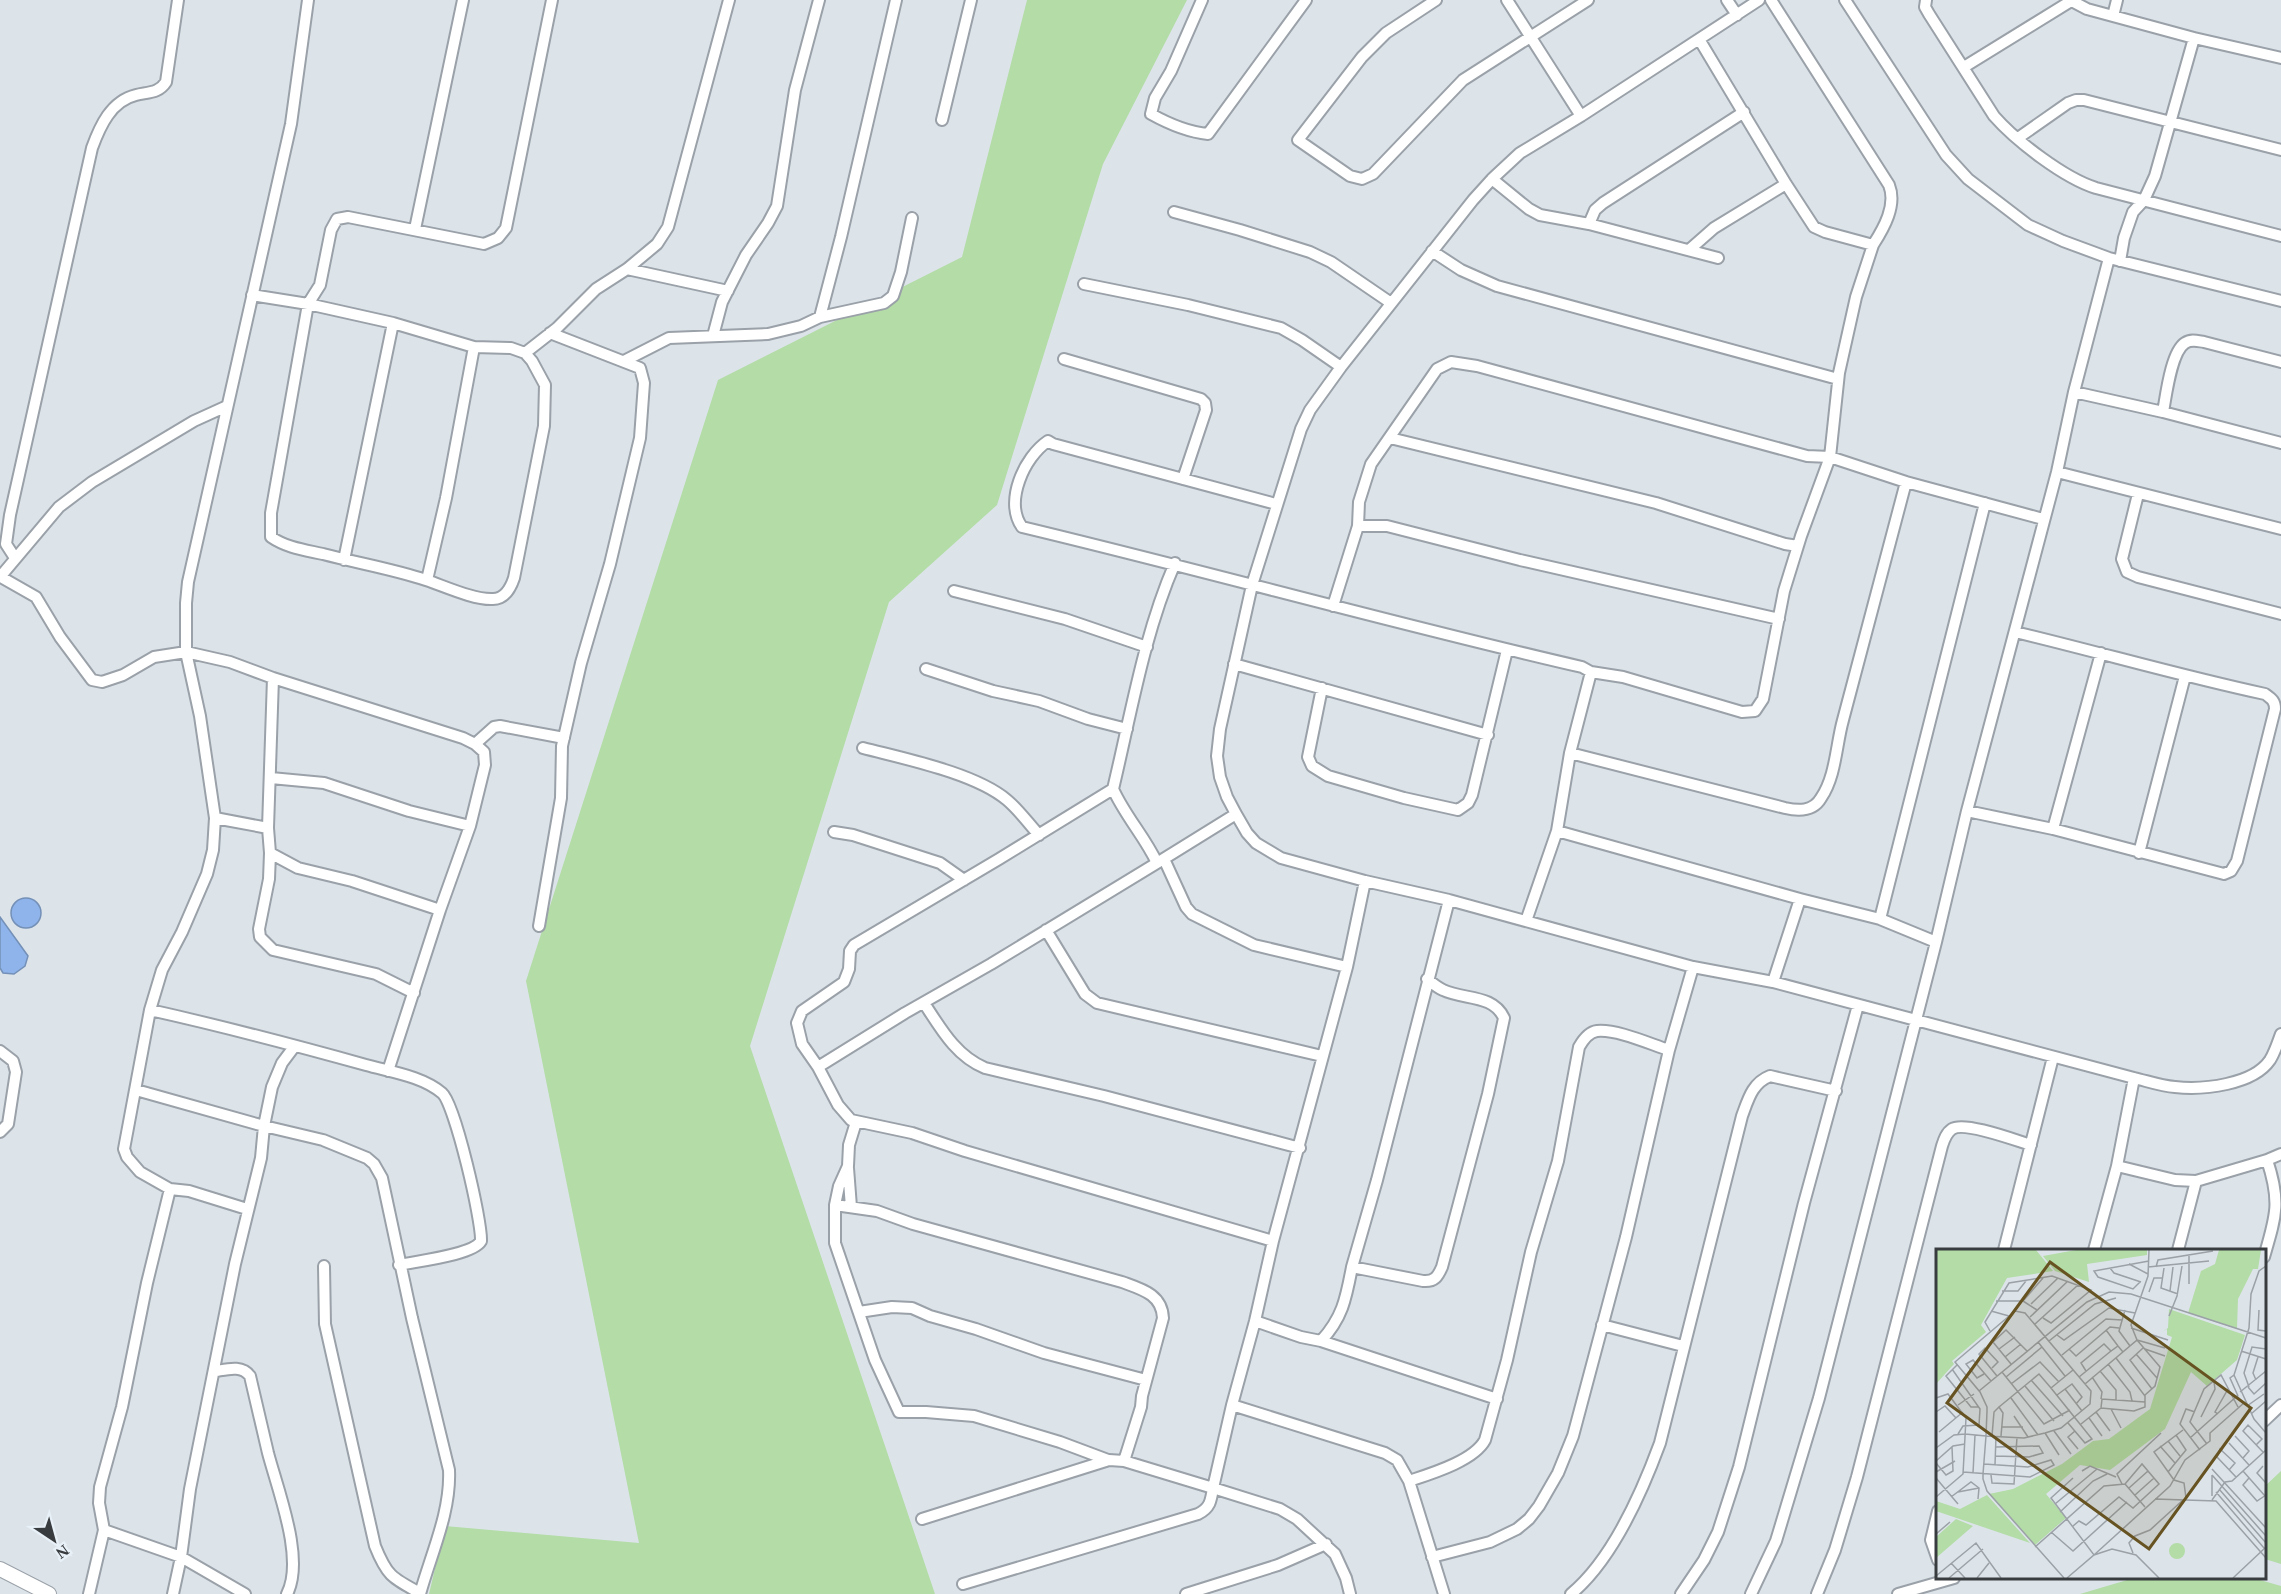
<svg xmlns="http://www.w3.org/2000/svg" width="2281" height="1594" viewBox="0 0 2281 1594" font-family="'Times New Roman',serif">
<rect width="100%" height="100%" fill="#dce4ea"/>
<!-- green -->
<path fill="#b3dca6" d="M1027,0h160l-84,164 -106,341 -108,97 -139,444 185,548h-506l16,-68 194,17 -113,-562 192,-601 244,-123z
M2281,1471v93l-16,-5 -1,-72z
M2134,1578h119l28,8v8h-201z"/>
<!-- water -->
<path fill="#8eb4eb" stroke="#7490b7" stroke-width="1.5" d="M11 913a15 15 0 1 1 30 0a15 15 0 1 1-30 0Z
M0,917l28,39 -3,10 -11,8 -11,-1 -3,-5z"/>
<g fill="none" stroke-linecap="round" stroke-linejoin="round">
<!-- minor casing -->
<g stroke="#9aa1a8" stroke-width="14">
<path id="minor" d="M1202,0l-31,71 -16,27 -4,16c18,10 36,18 57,20l98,-134
M1436,0l-50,33 -24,24 -64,83 52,36 12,3 11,-5 90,-94 125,-80
M1507,0l74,116
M1727,0l10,15
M1759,0l-178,116 -61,37 -28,26 -19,21 -132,167 -31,43 -9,19 -49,156 -32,144 -3,27 3,21 7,20 9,17 11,19 9,10 25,15 84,23 84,19 244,67 80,15 361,96c13,3 27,8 41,9 28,3 78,-2 95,-27 5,-8 8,-18 11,-26
M1845,0l101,155 22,24 60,46 35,16 46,17 172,43
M1926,0l-1,7 4,7 65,102c22,25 70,62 102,72l185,48
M2070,0l17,9 107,29 87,20
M2113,16l4,-16
M1699,39l87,145 28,43 11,5 48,13c11,-17 24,-40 16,-60l-118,-185
M1964,67l107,-66
M942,120l29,-120
M2018,138l50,-35 8,-3h8l197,50
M1492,179l37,30 11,6 49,9 129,34
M1174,212l66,18 70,22 21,10 60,41
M1589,224l6,-14 8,-7 141,-91
M415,229l48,-229
M1689,250l25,-22 72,-44
M1432,251l29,19 36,16 341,93
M2120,261l4,-23 9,-26 11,-12 11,-24 39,-138
M627,269l101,22
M1084,284l104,21 93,23 21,12 39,27
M252,295l56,9 85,19 81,24 37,1 14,5 7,8 13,24 -1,41 -30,152c-3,9 -9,21 -21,21 -19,1 -49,-13 -67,-19 -33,-11 -69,-17 -103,-26 -18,-4 -36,-6 -52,-17v-24l37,-209 12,-19 11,-55 6,-11 11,-2 136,27 14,-6 8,-10 46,-228
M820,317l21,-80 55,-237
M713,336l9,-34 24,-47 22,-32 9,-17 18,-116 24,-90
M525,353l32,-25 39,-39 31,-20 30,-25 11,-17 61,-227
M1064,359l137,40 4,4 1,7 -23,69
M624,361l45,-23 99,-4 33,-8 19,-9 64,-14 9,-7 8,-24 11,-54
M2074,392l89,20 118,31
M2163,412c3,-16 8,-60 22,-69 6,-4 12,-2 19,-1l77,20
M1390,438l266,65 129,41 13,2
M2057,472l224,57
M2138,494l-16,65 5,13 11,5 143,37
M1276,504l-223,-60 -5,-3c-24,16 -44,61 -26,86 188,45 373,97 560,140l9,5 -21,81 -13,78 -31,90
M1358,526h29l133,34 259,59
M15,558l-9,-14 4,-29 82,-367c8,-22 19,-47 44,-53 13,-3 23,-2 30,-13l12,-82
M344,560l49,-237
M1175,563c-31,71 -44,151 -62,226l-114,70 -145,86 -4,6 -1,18 -5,13 -42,29 -5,12 5,21 16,23 20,38 13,15 61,13 53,18 308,90
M0,577l59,-70 33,-25 102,-61 33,-15
M1,577l35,20 24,40 32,43 10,2 21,-7 31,-18 32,-5 44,10 43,16 190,60 12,6 9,8 1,13 -15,61 -30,84 -52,161
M427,580l19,-82 28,-151
M954,591l111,28 82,28
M1333,606l25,-80 1,-24 12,-38 66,-95 14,-7 26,4 330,90 23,1 76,25 137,37
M1234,664l254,71
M926,669l67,22 46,10 49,18 39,10
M1591,672l32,5 119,35 13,-1 8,-12 21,-108 17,-55 29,-79 9,-84 17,-76 17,-52
M273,678l-5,150 2,25 -1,26 -10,50 1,8 13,13 103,24 38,19
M1322,688l-14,69 4,9 16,10 76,22 54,12 10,-7 4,-8 35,-145
M475,744l19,-17 6,-1 64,12
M863,748c42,11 112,25 144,52 12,10 21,23 32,35
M1570,753l215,55c13,3 28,4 36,-10 15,-22 15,-53 22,-78 21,-80 42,-159 63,-238
M271,778l53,5 85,28 61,15
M1967,811l86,18 171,45 7,-3 6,-10 38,-152c0,-8 -3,-10 -10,-15 -84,-18 -166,-42 -250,-62
M215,818l53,10
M2053,829l48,-176
M1557,831l243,68 80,20 56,23
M834,832l19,3 87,28 24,17
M270,853l28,15 54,13 88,29
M2139,853l46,-177
M1164,859l22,48 6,7 62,31 93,22
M1157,863l79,-49
M1880,919l105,-416
M539,926l22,-128 1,-52 19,-83 29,-99 30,-126 4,-55 -4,-15 -90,-35
M1046,930l39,64 12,9 225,53
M1773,982l27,-83
M924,1003c17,26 32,53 61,65l119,28 196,52
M150,1010c72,16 144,35 216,55 25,7 56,11 76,28 13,11 40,128 39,148 -8,14 -64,20 -82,24
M0,1051l13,10 3,11 -8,52 -8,8
M818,1067l87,-54 86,-49 166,-101c-12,-26 -32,-47 -44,-74
M136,1090l128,36 59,14 44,18 7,6 8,14 30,140 37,152c2,42 -18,84 -29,124
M856,1122l-7,23 -1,21 -9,20 -4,19v38l40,117 24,52h27l48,4 86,26 48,18
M2267,1160l14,-6
M2117,1166l58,14 21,1 71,-21c14,42 9,56 -3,97
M848,1168l3,39
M170,1189l19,2 58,18
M835,1205l42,6 36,13 209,58c19,7 40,12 41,36l-21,78 -1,11 -17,54
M2004,1250l49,-193
M2094,1250l23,-84 17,-88
M2178,1250l18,-69
M324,1266l1,58 50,222c12,30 17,32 45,47
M1352,1267l25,-87 72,-280
M859,1312l33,-5 20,1 18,8 46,13 68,24 102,27
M1255,1321l46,16 20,4c22,-24 25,-43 31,-74l71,14c12,1 15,-5 19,-14l46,-173 16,-76c-11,-24 -40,-18 -61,-28 -5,-2 -11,-7 -16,-11
M1602,1325l81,21
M1321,1341l176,58
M216,1371c12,-2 26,-6 34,5 6,26 12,52 18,77 10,38 37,106 19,141
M1232,1405l153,48 12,7 12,21 35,113
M2264,1421l17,-16
M1409,1481c21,-7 65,-20 76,-41l22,-80 24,-108 27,-91 21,-114c4,-7 10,-15 18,-16 20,-2 53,13 72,19
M1938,1511l-7,29 7,20
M922,1519l187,-59 15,1 89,27c-2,13 -3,20 -15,26l-235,70
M104,1530l77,27 64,37
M1432,1557l58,-15 27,-13 12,-10 10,-13 19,-33 15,-37 53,-199 43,-187 24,-83
M89,1594l15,-64 -5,-27 1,-16 22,-80 25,-124 23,-94 -30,-17 -13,-15 -3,-8 26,-139 12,-40 20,-38 25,-58 6,-24 2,-32 -15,-102 -14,-64v-49l2,-21 103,-458 17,-124
M173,1594l8,-37 9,-68 45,-225 26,-106 3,-32 8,-39 10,-24 12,-16
M1186,1594l92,-29 48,-21
M1350,1594l-4,-16 -11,-24 -38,-35 -17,-10 -67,-21 19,-83 23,-84 18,-80 74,-274 18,-86
M1571,1594c41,-34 71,-102 89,-151l82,-327c6,-16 10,-33 28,-40l66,15
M1681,1594l23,-34 14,-28 21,-65 65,-264 54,-198
M1751,1594l25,-53 43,-143 117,-456 31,-131 90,-339 17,-80 35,-134
M1817,1594l18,-44 22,-73 85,-331c2,-6 4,-13 10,-17 12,-8 63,11 79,16
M1898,1594l56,-16"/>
</g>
<!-- tertiary casing -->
<g stroke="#9aa1a8" stroke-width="16">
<path id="tertiary" d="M0,1569l49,25"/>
</g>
<!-- minor -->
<use href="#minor" stroke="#fff" stroke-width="10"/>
<!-- tertiary -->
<use href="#tertiary" stroke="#fff" stroke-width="14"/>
</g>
<!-- overview -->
<g transform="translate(1936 1249)">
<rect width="330" height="330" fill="#dce4ea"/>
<path d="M0,1h100l17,21 -46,7 -26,47 5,7 -34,29 2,3 -18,20zM140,1h71v5l-60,9 2,18 -34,-11 -12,-15zM283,1h42l-3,19h-5l-15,30 -1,30 -49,-16 13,-42 14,-7zM233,60l76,26 -8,25 -30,26 -16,-14 -26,57 -55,41 -30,-5 -34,29 20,24 -31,27 -46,-51 24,-5 49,-25 31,-23 16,-2 41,-30 22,-72 -5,-2v-6l-5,3 6,-4zM51,246l43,48 -94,-32v-10l24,8zM20,270l17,7 -37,32v-21zM233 302a8 8 0 1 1 16 0a8 8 0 1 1-16 0Z" fill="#b3dca6"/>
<path fill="none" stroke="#9ba1a6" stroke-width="1.5" d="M193,15l19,10M330,17l-7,5 -8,23 -2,34 -15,47 20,44 12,14M212,18l61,-6M220,18l2,-7 55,-9M174,19l4,5 27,9M228,19l-3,20 17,6M204,33l-7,7 -35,-12 -4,-6 55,-10M253,35v-29M66,42h16l8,-10M234,42l3,-24M213,43l5,-14h9M60,52h27M95,55l27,-26M101,61l-14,-9 20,-23M189,61l-6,21 11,15M323,61l-1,20 8,1M55,62l18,5M233,67l8,-20 5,-30M94,68l38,-36M99,75l43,-39M195,79l37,12M170,81l12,16M54,82l-5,-9 24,-39 43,-7 39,14 -40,33 -8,-5M121,86l7,5 45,-32 26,5M201,91l23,27 -5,19 -10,9M201,91l28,8M113,92l46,-37 21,-6M102,93l27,34M207,99l-13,12 22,29M63,100l16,-12M133,100l7,7 34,-29 9,1M209,100l20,7M305,102l25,8M200,105l21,24M126,106l44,-36 16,1M69,108l16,-13M75,115l-18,-22 13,-12 21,21M172,115l22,28 2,9M21,116l-11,11 25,31h8M56,119l6,-6 -13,-14 -6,6 18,22M16,120l28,40 -1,16 -16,1 -5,8M150,122l-5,-8 23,-19 7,7 7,-5 5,6M164,122l16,19v10M66,123l42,52 26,-14M48,125l-7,4 -11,-14 7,-4 18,21M298,126l-4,3 8,18M70,128l36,-30M143,128l32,-26M156,128l10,15 -1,7M95,131l32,36M320,131l-3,-7 5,-16M75,135l29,-22 19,20M149,135l52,-44 -6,-15 17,-49 1,-26M89,137l29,35M312,138l6,7 12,-11M313,138l-5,-14 8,-26 14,2M129,140l17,22M43,142l108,-89 22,-10 22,2 135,44M304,143l26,-21M121,146l15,-11 10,13 -6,7M0,149l12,-4 18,24 -3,56 -27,23M75,149l27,37M22,156l16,-11M311,157l17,-12M63,158l40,-33 12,14M165,159l1,-9 43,3M175,160l10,19M0,163l9,-6 11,12M160,163l14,19M259,163l-9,-3 -6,15 20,26M282,165l-3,-2 13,-23M315,165l15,-13M78,167l14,21M265,168l14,-28 -1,-7M153,169l13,18M132,174l17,20 7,-4 -41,-51 22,-18M145,175l20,-16 33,3 11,-4v-11l-29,-38M66,178h21M247,181l-29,22 20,28 10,3 2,15M118,182l17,23M139,182l-7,6 10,12M3,183l24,-20M109,184l14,22M56,187l2,-24 5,-5 4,6 -2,23M299,187l14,15 -6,7M254,189l47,-42 6,7M232,192l12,15M293,194l20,22M271,195l-17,-22 14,-33 17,-14 17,32M320,196l6,-6 -14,-14 -5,6 20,21M224,197l15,17M0,199l18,-13 11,-1 21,2 38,2 21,-5 16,-5 29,-24 1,-13 -66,-78 -10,-2 -60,51 25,30 7,15v4l-1,25 -3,38v5l4,12 77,87M59,207l34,1 14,-4 -4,-7 -43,1M0,212l17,-15 12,-2M0,214l10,12 7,-4 -1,-24M59,216l1,-29M327,217l-6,7 9,10M276,220l54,59M293,221l6,-7 -15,-14 -3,8 19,20M146,222l8,-5 26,11M307,222l22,25M0,223l19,-11M27,223l67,5 24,-12 -3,-5 -23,7 -44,-3M232,223l18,-22 -10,-15M37,224l2,-38M55,226l1,8 22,1 3,-47M276,226l54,61M0,229l22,26M137,229l-22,20 43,57 76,-69 15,-26 25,-19v-8l35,-31M313,229l-6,7 14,16 9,-6M186,235l-5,-10 44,-41M189,235l20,23M193,239l19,-17M283,240l47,54M22,243l21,-4M280,243l48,56M199,246l19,-17M276,247v-21M15,248l20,-15 8,6 -1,11M219,250l61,2 50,57M276,251l13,-18 7,-1 34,-31M119,255l42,-35M124,263l33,-31 14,-7M137,277l6,-5 7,4 33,-28 14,11 26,-24 -17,-20 -17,20M115,283l22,19 54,-49M0,285l14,-12M99,298l69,-61 21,-2M197,304l-4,-10 6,-7 15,-6 33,-30M15,314l14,15M0,327l40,-33 25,35M13,329l34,-29M41,329l12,-15M131,329l27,-23 18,-6 24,6 23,23M297,329l33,-31"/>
<path fill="#665321" fill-opacity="0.15" stroke="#665321" stroke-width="3" d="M114,13l201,146 -102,141 -202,-146z"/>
<rect width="330" height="330" fill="none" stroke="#393c3f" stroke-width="3"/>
</g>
<!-- north arrow -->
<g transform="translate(54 1540) rotate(144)" stroke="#e9f1f8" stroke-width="4.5" paint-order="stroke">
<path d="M0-4.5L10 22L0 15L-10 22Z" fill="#393c3f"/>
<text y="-9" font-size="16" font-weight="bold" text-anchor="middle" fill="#393c3f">N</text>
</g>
</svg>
